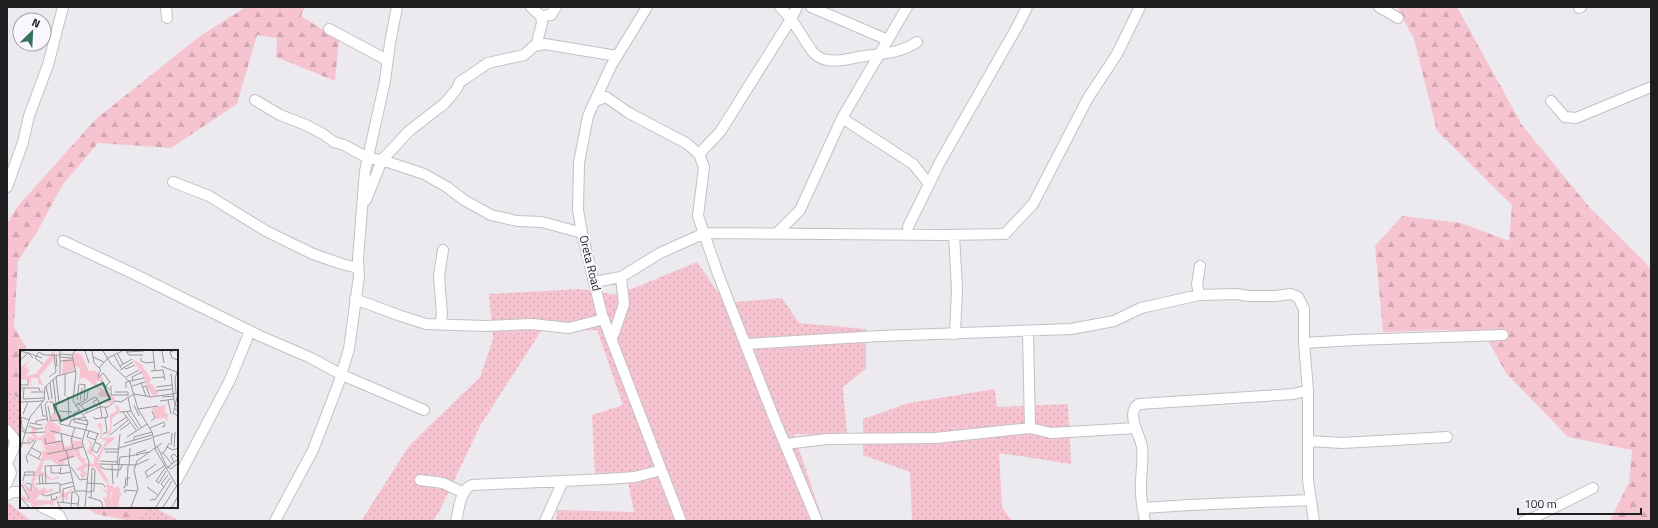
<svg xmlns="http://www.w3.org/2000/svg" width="1658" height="528" viewBox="0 0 1658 528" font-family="'Titillium Web',sans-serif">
<defs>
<pattern id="grass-dots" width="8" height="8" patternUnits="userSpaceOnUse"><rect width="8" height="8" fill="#f6c3d0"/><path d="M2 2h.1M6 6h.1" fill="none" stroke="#d2a7b2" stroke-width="1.8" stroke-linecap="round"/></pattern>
<pattern id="forest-firs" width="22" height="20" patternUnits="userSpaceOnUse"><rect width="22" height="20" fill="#f6c3d0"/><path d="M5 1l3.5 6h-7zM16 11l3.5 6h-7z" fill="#d2a7b2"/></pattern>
</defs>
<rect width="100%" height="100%" fill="#eceaef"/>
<!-- grass -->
<path fill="url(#grass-dots)" d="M697,262l28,41 57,-5 17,25 67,6v40l-23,18 4,48 -53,-1 29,87h-267l1,-11 77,2 -8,-40 -31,3 -3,-60 31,-10 -26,-75 -56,1 -61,95 -40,84 -7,11h-72l48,-75 71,-69 13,-38 -4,-45 91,-5 37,6z
M7,389l14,12v53l-14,-4z
M995,389l2,18 71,-3 3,60 -72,-11 3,54 10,14h-100l-2,-49 -47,-17v-36l46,-16z
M7,501l24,20h-24z
M146,507h7l27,14h-46z"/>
<!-- forest -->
<path fill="url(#forest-firs)" d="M246,7h59l-4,9 38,24 -4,41 -59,-24 1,-19 -20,-3 -20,69 -66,44 -73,-5 -35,41 -26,48 -19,29 -4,66 14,24h-7v50l-14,-12v-166l11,-17 78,-87 104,-83z
M1397,7h60l65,118 68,83 56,55 5,8v250h-41l19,-39 3,-32 -64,-13 -62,-64 -22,-40 -38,-3 -63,2 -8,-86 27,-30 59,7 48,18 3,-36 -75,-74 -23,-92z
M85,507h61l-12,14h-3l-35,-7z"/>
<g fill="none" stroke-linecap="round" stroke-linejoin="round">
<!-- minor casing -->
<g stroke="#c3c0c6" stroke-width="12">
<path id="minor" d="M166,7l1,11
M531,7l10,9 1,7 -6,23
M647,7l-36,59 -23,50 -9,47 -1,47 4,23 20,82 79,206
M780,7l11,12 21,32c4,5 9,8 15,9 11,2 21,-1 31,-3 22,-4 39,-2 59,-15
M811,7l77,33
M1379,7l19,11
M1579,8l2,-1
M541,16l10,-1 5,-8
M329,29l58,31
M255,100l25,15 26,10 17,9 11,8 10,3 24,13 14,2 42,14 23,13 17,13 27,15 26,6 25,1 40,11
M595,101l11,-4 23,16 57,30 13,11 5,13 -6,49 20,58 54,139 45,108
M1551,101l14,16 11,1 75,-31
M842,118l71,46 16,20
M699,154l21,-22 71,-113 6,-12
M173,182l36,14 57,35 47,23 29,10 16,4
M7,187l16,-45 6,-26 19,-51 15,-58
M366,200l16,-40 27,-29 35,-27 12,-14 4,-8 28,-19 36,-8 10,-9 11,-2 72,12
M908,227l32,-65 77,-135 10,-20
M776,234l24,-24 42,-92 65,-111
M954,235l3,54 -2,45
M63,241l69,32 128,63 51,22 31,17 82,35
M594,282l27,-5 39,-24 45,-20 239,2 61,-1 28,-30 55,-106 29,-44 23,-47
M1199,295l-2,-11 3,-18
M355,299l43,16 28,9 59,2 47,-2 37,4 35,-9
M440,324l2,-9 -3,-39 4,-26
M1028,332l2,96 21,5 85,-5
M612,339l12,-35 -3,-27
M1304,343l51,-3 148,-5
M746,344l134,-8 191,-7 43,-8 27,-13 58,-13 38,-1 11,2h27l16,-2 7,3 6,12v34l4,47v90l6,41
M7,430l8,10 -2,10 -6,13
M1309,441l33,2 105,-6
M785,444l42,-5 108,-1 95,-10
M7,463l4,10 -4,10
M177,480l53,-100 20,-49
M420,480l23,3 21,10
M7,495l6,-3h8
M42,507l17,8 3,6
M1143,508l47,-3 121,-5
M275,521l38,-71 25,-65 11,-36 10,-73 -1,-17 7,-88 20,-90 5,-38 7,-36
M456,521c3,-11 4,-32 16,-36l134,-6 29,-2 26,-7
M545,521l18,-40
M1145,521c-2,-10 -4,-21 -4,-31 -1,-14 3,-29 1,-43 -2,-12 -17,-35 -3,-43l155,-10 14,-4
M1524,521l9,-3 60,-30"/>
</g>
<!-- minor -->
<use href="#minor" stroke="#fff" stroke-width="10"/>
</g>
<g text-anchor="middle" stroke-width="4" stroke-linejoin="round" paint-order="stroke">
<!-- street labels -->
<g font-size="12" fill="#1f1e20" stroke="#f9f7fd">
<text transform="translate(590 263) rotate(76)" y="4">Oreta Road</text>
</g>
</g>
<!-- overview -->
<g transform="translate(20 350)">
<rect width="158" height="158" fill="#eceaef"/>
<path d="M112,9l9,5 10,15 -2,5h3l6,10 -5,2 -6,-9 -5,-14zM145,55v7l3,3 -1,7 -2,-4 -9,1 -4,-11zM33,75l9,5 -8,5 2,6 5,-1 4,7 7,-2v-8l2,4h7l2,7 -4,1 -1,5 -7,-5 5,8 -11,3 -2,5 -7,-5 -1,-5 -10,3v-6l11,-7 -10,-1 -1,-7 4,-11z" fill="#f6c3d0"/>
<path d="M33,1h2l-2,9 -14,17 5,9 -6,-3v-5h-7v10l-2,-8 -9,-1v-11l10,-8 -6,8 3,-1 3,4 -5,5 11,-2zM54,3l7,1 8,17h7l7,7v3h-7l1,5 17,11 1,4 -11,4 4,-3v-5h-9l-1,-4 3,-2 -16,-13h-4l-2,5 1,-15 -5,-2 -3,-11zM52,8l3,12 -13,4 1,-14zM43,50l2,3h-3l-4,9 7,7 -6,-3 -1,3 -7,2 10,6 -2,5 -2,-6 -5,-1 -5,4 2,6 -4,2 1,7 10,2 -10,5 -5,-11h-10l-4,3 1,-6 7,1 -4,-4 2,-8 5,4 -4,2 4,6 7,-4 -1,-13 2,5 7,-14 4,3zM94,53l5,4 1,5 -8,6 -1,14 -5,6 4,-9v-14l7,-4zM79,72l3,3v13l14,-1 -12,11 -6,15 10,17 -1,4 -11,-16 -6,-2 -7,3 4,5 -5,6 -2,-6 2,-2 -7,-3 8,-4 -12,-16 6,5 2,-5 2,8 5,3 -2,3 10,1v-8l-8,-4 3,-2 1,-6 -3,-6 5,5v9l5,5 9,-16 -6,-3 1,-7 -2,-4h-2zM92,135l3,3 3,-2 5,12 -3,-3 -2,12h-5l-3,-7 2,-7 -3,-7z" fill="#f6c3d0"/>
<path d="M25,100v8l11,-4v6l7,5h-5l-8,-6 -6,2 -3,10 11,8 6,-3 2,2 -9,2 -12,-7 -5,8 2,6 4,3 4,-3 3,4 5,-3 2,3 -15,4 -4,5h20l5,-4v-8l2,6 8,-3v-3l2,3 -4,4 -1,6 -4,-5 -10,7 2,4 -6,-3 -17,3 -1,-4 -9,-3v-5l8,5 -8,-19 11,11 -2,-11 11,-22v-8zM88,132l3,8 -1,10 3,7h-7l-3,-10 3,1 2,-4 -7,-6 7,3 -2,-4z" fill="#f6c3d0"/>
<path fill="none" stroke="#9a989c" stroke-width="1" d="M0,1l8,2 5,5M40,1v23M55,1l-3,4 4,18 -3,28 15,21 -6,20 7,20 -4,45M65,1l4,12M72,1l2,12 7,7 -3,5 2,2M83,1l8,13 19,18 8,27 14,23 4,19 22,37M106,1l3,4h14M133,1l2,20M142,1l2,12M153,1l-3,1 2,6 6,2M106,2l18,-1M97,3l6,11M40,4l12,1M17,5l2,-3 5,3h16M17,5l-2,3 8,6M36,5l1,12M94,5l7,13M39,7l13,1M73,7l11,5M121,8v3l5,2 8,-1M0,10l8,-7 14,5M40,11l13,-1M100,16l12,-7M141,16l16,6M104,17l2,2 9,-4M79,18l9,-10 14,-7M100,20l13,-8M131,21l12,-1 2,10M45,24v22M151,24l2,18M29,27l7,-5 -2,-17M36,27l3,26M106,27l13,-7M78,28l5,-5 7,9 -4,4M132,28l12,-1M33,29l4,33M81,31l9,9M113,31l-1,-4 10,-5M30,33l2,16M121,33l5,13M26,36l3,14M91,36v9h17M112,36l13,-4M123,37l3,-1 4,11M136,37l16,-2M0,38h19l1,3M4,38l-1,11 21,-1M106,38v-6l18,-4M1,41l-1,-6h8v-5M136,41l16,-2M11,42h13M95,42h13v4M153,42l2,13 3,2M156,43l-1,-14 2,-7M48,46l1,22M142,47l12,-1M73,48l3,-1 4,7 2,14M78,49l-5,3 5,6M57,50l2,-16 6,1M64,50l1,-16M148,50l3,14M28,51l-3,4 3,17M60,51l2,-13M140,51l14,-2M0,52l23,-1M29,52h4l2,12M57,52l11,11M21,54l2,12h3M61,55l12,-7M114,55l5,11M28,56l3,15 9,-1v4l26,6M55,56l12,-7 1,-9M118,59l20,-3M154,60l4,-17M157,60l-2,-1 -2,4 5,3M39,61l13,1M111,61l10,16M100,62l11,-1 -3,-14M103,62l13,18M107,62l11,16M3,64l5,-12M64,64l16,-7h8l7,-6 6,1 13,-8 17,3 27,-4M74,67l1,2 13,-2 -3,-10M56,69l12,2M131,71l4,-3 -3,-7M54,72v-9l6,-3M54,72l14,3M10,73l12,2M16,74v-3l11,-2M9,76l8,3 6,-1M49,76l2,-6 15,-3M93,76l14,-9M130,78l14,-6 1,4 -3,1M0,80l6,3 19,-1M66,80l13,4M100,80l10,-7M6,81l-4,-3 -1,-11 8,3M31,81l31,8M69,81l-2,6 9,3M41,84l3,16M83,84l4,-2 -2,-15M90,85l18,-15M107,87l20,-13M133,87l17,-5M25,88l1,6 16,-3M114,90v-3l18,-5M75,92l6,3 -4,8 -5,-3 5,-14 1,-2M0,93h10l4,-3M104,93l28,-8M151,95l1,-12M137,96l10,21M147,97l6,3 5,-2M154,97l1,-15M12,98l9,5 -2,5M53,98l-2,-8 4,-13M99,98l33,-10M84,99h15M0,100l10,-33 14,-17 1,-13 12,-11 19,-5M46,100l9,41h12M85,102h13M143,103l9,11M9,104l12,6M27,104l36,-7M140,104l5,-3 4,-8M110,106l19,-4M117,106v-3l9,-3M39,111l15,-5M80,111l18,1M154,112l-3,-6 3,-2 4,4M8,113l-2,-6 10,-17M79,114l37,1M99,114l1,-7 10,-1M92,115l1,19M97,115l3,-31M116,115l13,-6M25,116l24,-1M25,116l1,17M31,116v7h9M80,116l4,3 16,1 2,-5M109,116l1,-18M41,117l-1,7 11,-2M51,117l9,13 7,-1M148,117l3,2 7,-6M147,118l11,-9M4,125h10v-3M128,127l-3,-5 11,-8M97,128l2,-13M126,128l18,-12M3,131l2,-9h10M6,133l5,1v7M67,133l16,1 2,3M139,133l-3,-2 9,-13M139,133l7,-12M16,134l23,-1 1,2M20,134l-1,-9h3l1,9M0,136l2,-1 7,14M107,136l1,-20M127,137l11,8M144,137l-3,-3 7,-9M103,138l2,-1 1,-9h4M55,142l4,5 -1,10M67,142l7,-1 1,-21 -3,-2M105,143v-3l12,1M21,144l5,2 14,-4v-7l13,-3M31,145l1,5 4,-1 1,-3M0,147l9,10M68,147l13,4 2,6M71,147l1,-29M130,151l2,-2 3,1 15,-22M43,152v-13l11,-3M40,157l-3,-5 21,2M51,157l1,-15h3M111,157l7,-18 -4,-19 3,-9 25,-18M136,157l16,-26M143,157l15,-23M152,157l6,-11"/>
<path fill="#37725c" fill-opacity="0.15" stroke="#37725c" stroke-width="2" d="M83,33l7,16 -49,22 -7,-16z"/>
<rect width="158" height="158" fill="none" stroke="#1f1e20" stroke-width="2"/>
</g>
<!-- border -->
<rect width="1658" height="528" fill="none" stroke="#1f1e20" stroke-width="16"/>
<!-- north arrow -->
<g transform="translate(32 32) rotate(24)"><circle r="19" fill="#f9f7fd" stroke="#a2a0a5"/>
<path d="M0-3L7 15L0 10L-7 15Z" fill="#37725c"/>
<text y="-6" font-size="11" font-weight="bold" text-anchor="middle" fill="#1f1e20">N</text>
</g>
<!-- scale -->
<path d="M1518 508v6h123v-6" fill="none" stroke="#1f1e20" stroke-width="2"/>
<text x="1524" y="508" font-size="12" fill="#1f1e20" stroke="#f9f7fd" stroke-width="3" paint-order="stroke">100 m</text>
</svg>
